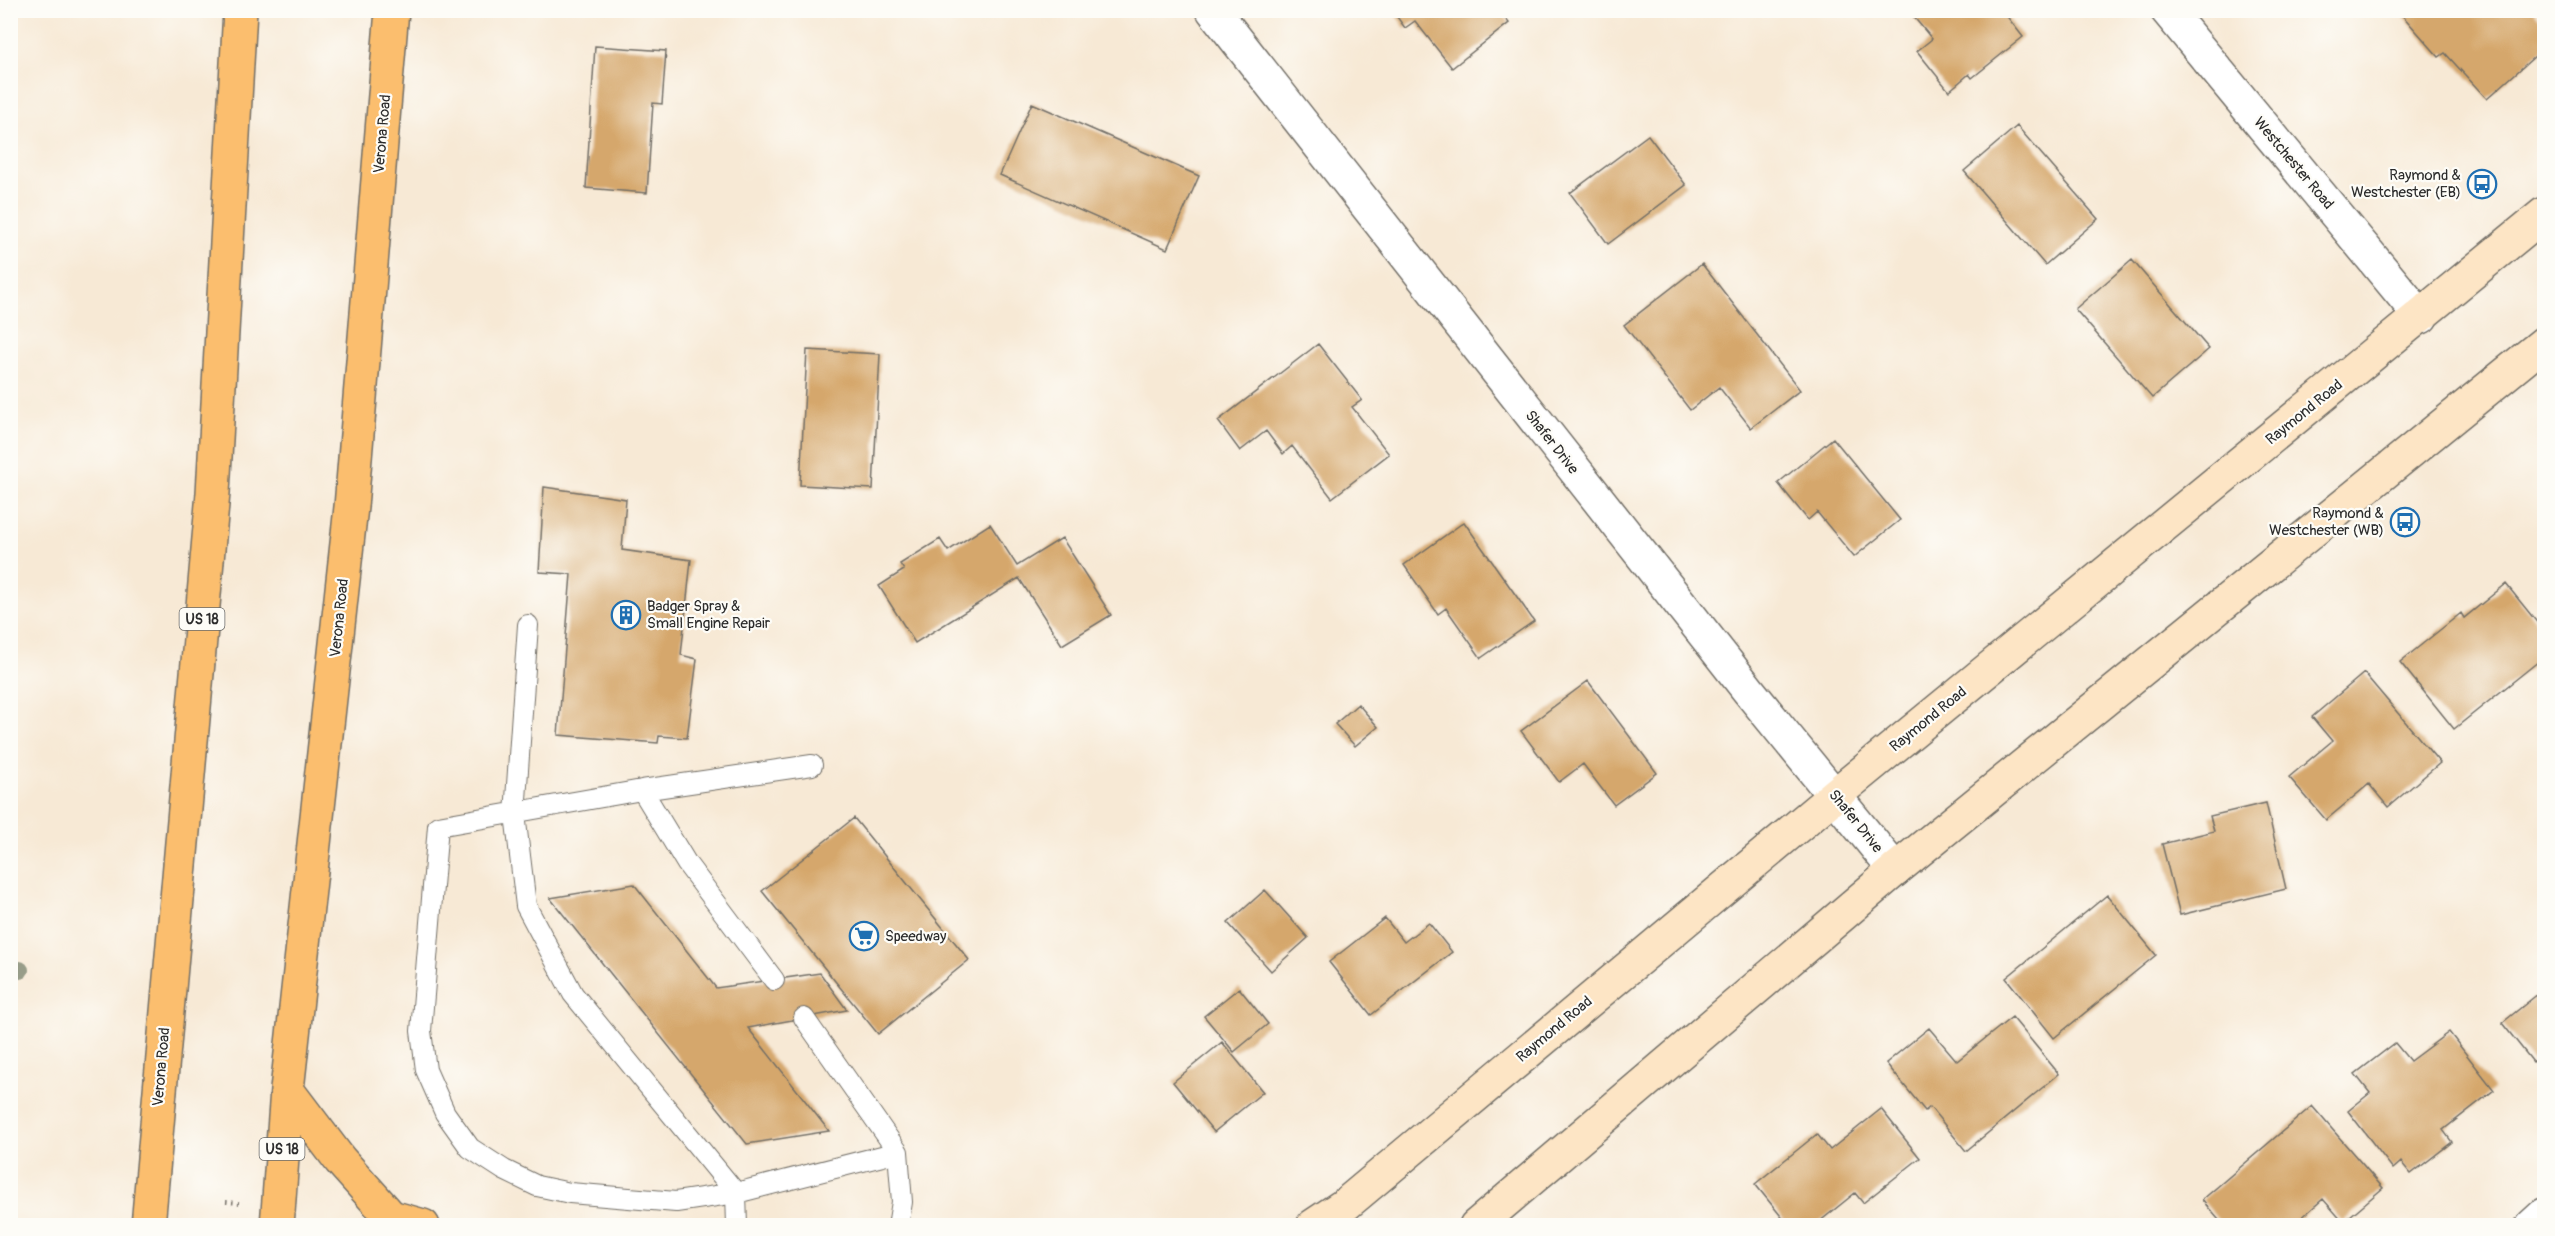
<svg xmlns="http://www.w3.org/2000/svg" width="2555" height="1236" viewBox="0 0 2555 1236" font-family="Pangolin,sans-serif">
<rect width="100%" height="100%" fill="#fdfcf7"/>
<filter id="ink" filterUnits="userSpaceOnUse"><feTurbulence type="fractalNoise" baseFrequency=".0167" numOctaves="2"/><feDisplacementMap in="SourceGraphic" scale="12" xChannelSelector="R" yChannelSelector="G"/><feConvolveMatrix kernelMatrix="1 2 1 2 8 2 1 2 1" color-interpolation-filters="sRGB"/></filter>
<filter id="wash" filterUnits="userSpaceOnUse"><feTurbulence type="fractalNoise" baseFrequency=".008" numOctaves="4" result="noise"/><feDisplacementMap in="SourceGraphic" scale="24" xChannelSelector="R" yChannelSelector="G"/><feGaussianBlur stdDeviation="1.35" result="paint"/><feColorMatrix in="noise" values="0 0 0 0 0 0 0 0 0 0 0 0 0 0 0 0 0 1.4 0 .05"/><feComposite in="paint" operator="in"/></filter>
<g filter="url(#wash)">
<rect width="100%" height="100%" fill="#f7e9d5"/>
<g id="blocks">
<!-- building -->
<path fill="#d5a76c" d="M1392,10h107l10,13 -57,45 -37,-47 -10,7z
M1908,10h94l21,27 -51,41 -3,-4 -20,17 -32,-40 15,-12z
M2407,10h126l11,13v25l-57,51 -42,-46 -6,4 -37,-42z
M595,46l71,5 -4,53 -9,-1 -6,90 -61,-5z
M1032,103l167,73 -32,73 -167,-74z
M2017,126l81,93 -53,46 -81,-94z
M1648,135l38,50 -78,59 -38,-51z
M2132,260l77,89 -57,49 -77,-89z
M1702,264l98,126 -49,38 -32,-41 -29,23 -66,-85z
M1318,344l44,56 -10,7 37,47 -57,44 -40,-52 -9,8 -17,-23 -26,20 -22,-30z
M807,350l73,4 -7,135 -73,-4z
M1833,438l67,82 -46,37 -37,-45 -9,8 -30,-37z
M544,487l82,12 -4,51 69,10 -10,95 16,4 -10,79 -28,-2 -1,7 -100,-8 13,-161 -32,-2z
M1464,522l70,99 -53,37 -35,-50 -8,6 -34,-49z
M990,524l27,42 45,-28 49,77 -49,30 -43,-67 -104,65 -36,-57 25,-16 -4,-6 40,-25 8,12z
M2506,584l38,47v26l-90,72 -54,-67 61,-49 3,5z
M2364,673l76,90 -52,44 -19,-23 -43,36 -37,-43 43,-36 -20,-24z
M1588,681l69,92 -43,32 -31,-41 -24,18 -38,-51z
M1358,704l20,23 -23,19 -20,-22z
M2266,803l20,86 -106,26 -18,-71 52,-13 -4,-15z
M854,818l115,142 -91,74 -116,-143z
M634,884l82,104 104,-15 27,37 -99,18 81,103 -82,13 -197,-246z
M1265,890l43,48 -37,33 -43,-48z
M2107,895l49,60 -102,83 -48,-60z
M1385,918l19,24 25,-19 23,29 -81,63 -42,-53z
M1239,988l29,36 -34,28 -30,-36z
M2544,989v64l-11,9 -31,-39z
M2012,1017l47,57 -93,77 -36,-44 -5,4 -39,-48 43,-35 28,33z
M2449,1032l45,58 -51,40 9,12 -41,32 -10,-12 -8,7 -45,-58 22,-18 -15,-19 40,-31 15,18z
M1222,1042l41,50 -49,40 -41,-50z
M2312,1106l71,82 -40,34 -20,-23 -31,27h-68l-22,-26z
M1881,1109l39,49 -57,45 -8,-10 -41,33h-25l-34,-42 62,-50 13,16z"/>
</g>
</g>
<g filter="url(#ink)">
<use href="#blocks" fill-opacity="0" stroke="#726e66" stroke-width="1.5"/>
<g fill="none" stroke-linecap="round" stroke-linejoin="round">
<!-- lane casing -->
<g stroke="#726e66" stroke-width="22">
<path id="lane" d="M528,625l-13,189 11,92 47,88 163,199 1,33
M812,765l-170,25 -204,36 -17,205 5,39 19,43 25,35 34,22 33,16 33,7 106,9 60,-9 162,-41
M642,790l45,74 87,116
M804,1018l94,134 4,50 -4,24"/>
</g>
<!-- street casing -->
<g stroke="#726e66" stroke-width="36">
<path id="street" d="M1213,10l536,681 146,179
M2167,10l254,307
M2532,1226l12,-11"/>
</g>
<!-- secondary casing -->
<g stroke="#726e66" stroke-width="36">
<path id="secondary" d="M1313,1226l33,-22 489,-409 709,-581
M1476,1226l419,-356 649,-527"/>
</g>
<!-- highway casing -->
<g stroke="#726e66" stroke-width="36">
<path id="highway" d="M287,1090l53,70 51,57 32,9
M148,1226l65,-733 27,-483
M277,1226l10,-136 64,-583 41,-497"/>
</g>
<!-- path -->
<path stroke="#726e66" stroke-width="4" stroke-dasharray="1.5 4.5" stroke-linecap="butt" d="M226,1202l13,1"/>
<!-- lane -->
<use href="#lane" stroke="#fff" stroke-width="20"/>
<!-- street -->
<use href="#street" stroke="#fff" stroke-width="33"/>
<!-- secondary -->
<use href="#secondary" stroke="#fde5c5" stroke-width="33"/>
<!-- highway -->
<use href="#highway" stroke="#fbbe6e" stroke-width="33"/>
</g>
<!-- trees -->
<circle fill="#989d89" cx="20" cy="970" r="9"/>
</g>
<!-- icons -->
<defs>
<g id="bus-ring" transform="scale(1.5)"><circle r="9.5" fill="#fdfcf7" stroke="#1f6fb2" stroke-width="1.5"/><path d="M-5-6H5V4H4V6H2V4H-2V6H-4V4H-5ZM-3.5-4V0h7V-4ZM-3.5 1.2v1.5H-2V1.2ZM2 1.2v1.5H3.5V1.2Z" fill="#1f6fb2"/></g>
<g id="building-ring" transform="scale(1.5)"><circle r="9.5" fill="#fdfcf7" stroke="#1f6fb2" stroke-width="1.5"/><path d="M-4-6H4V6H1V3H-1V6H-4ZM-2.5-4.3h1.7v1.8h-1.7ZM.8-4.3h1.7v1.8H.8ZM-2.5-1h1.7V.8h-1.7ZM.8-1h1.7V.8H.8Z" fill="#1f6fb2"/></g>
<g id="supermarket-ring" transform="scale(1.5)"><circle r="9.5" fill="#fdfcf7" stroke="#1f6fb2" stroke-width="1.5"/><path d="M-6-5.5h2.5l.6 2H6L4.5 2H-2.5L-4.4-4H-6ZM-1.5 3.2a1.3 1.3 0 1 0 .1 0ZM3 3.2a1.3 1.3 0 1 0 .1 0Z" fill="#1f6fb2"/></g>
</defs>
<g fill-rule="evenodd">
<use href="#bus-ring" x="2482" y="184"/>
<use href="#bus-ring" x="2405" y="522"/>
<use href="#building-ring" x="626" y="615"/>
<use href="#supermarket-ring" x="864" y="936"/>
</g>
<g text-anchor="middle" stroke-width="4.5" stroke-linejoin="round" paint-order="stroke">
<!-- shield labels -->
<g fill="#fdfcf7" stroke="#6a6a68" stroke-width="1.5">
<rect x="179.5" y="608" width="45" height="22" rx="4.5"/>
<rect x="259.5" y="1138" width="45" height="22" rx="4.5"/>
</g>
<g font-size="14" font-weight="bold" fill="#2b2b2b">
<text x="202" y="624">US 18</text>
<text x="282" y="1154">US 18</text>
</g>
<!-- street labels -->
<g font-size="15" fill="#2b2b2b" stroke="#fdfcf7">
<text transform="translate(382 134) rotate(-85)" y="5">Verona Road</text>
<text transform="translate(2294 163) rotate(50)" y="5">Westchester Road</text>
<text transform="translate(2304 412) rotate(-39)" y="5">Raymond Road</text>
<text transform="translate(1552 442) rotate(52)" y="5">Shafer Drive</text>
<text transform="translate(339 618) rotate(-84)" y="5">Verona Road</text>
<text transform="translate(1928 719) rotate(-39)" y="5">Raymond Road</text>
<text transform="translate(1856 821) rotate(51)" y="5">Shafer Drive</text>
<text transform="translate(1554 1029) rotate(-40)" y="5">Raymond Road</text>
<text transform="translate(161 1067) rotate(-85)" y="5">Verona Road</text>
</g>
<!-- poi labels -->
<g font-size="15" fill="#2b2b2b" stroke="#fdfcf7" text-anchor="end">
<text x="2461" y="180">Raymond &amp;<tspan x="2461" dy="17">Westchester (EB)</tspan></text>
<text x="2384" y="518">Raymond &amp;<tspan x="2384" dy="17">Westchester (WB)</tspan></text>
<text x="647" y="611" text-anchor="start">Badger Spray &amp;<tspan x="647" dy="17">Small Engine Repair</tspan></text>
<text x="885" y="941" text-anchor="start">Speedway</text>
</g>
</g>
<!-- margin -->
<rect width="2555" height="1236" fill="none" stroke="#fdfcf7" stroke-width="36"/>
</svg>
